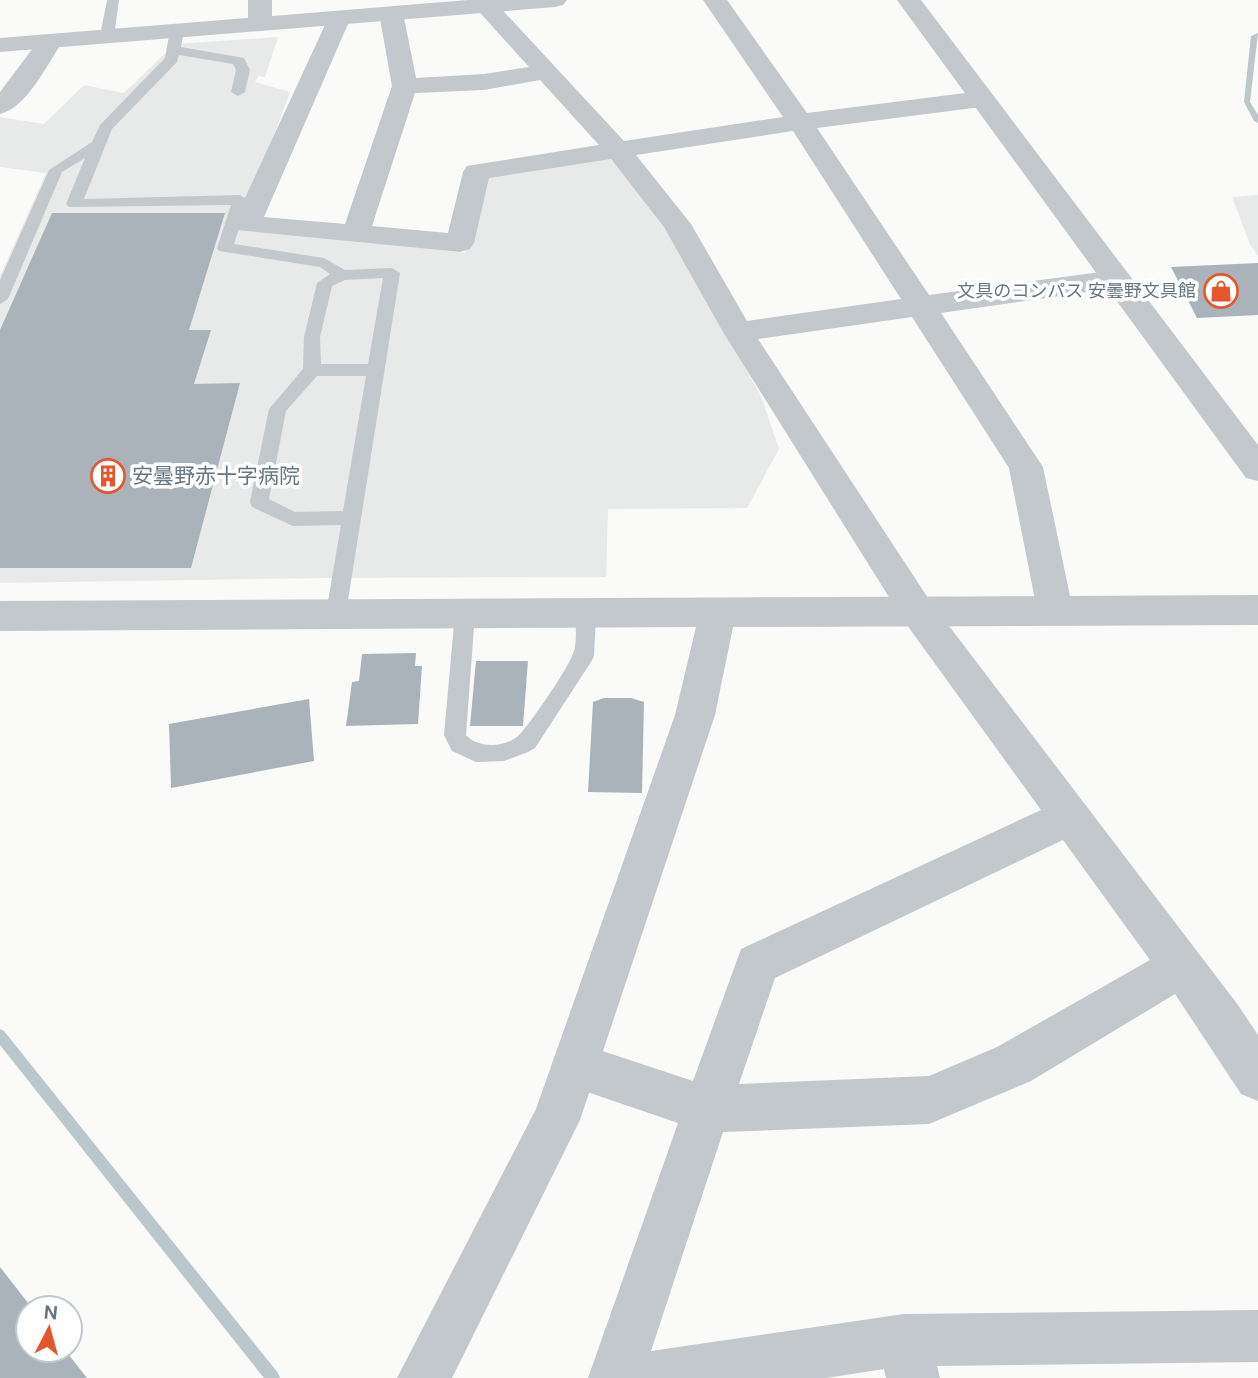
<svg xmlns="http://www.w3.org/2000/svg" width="1258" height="1378" viewBox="0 0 1258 1378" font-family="'DM Sans','Noto Sans JP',sans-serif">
<rect width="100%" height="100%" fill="#fafaf8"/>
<!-- built -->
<path fill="#e8e9e9" d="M278,37l-13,40 -7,-1 -3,6 35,10 -50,136 225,25 19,-79 123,-19 61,74 93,167 18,53 -32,59 -139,1 -2,68 -281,1 -325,5v-307l46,-103 -46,-6v-50l44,7 40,-39 40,8 51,-49z
M1258,195v61l-8,-12 -18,-47z"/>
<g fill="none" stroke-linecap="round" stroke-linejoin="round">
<!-- stream -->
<path fill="#bbc7cb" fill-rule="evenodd" d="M1258,33l-8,69 8,13v8l-4,-2 -10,-19 7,-66z
M0,1029l4,2 274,342 2,5h-16l-264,-333z"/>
</g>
<!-- building -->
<path fill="#aab3b9" d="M52,213h173l-36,117h22l-17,54 46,-1 -49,185h-191v-238z
M1258,263v52l-61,3 -26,-51z
M416,653l-1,13h7l-4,58 -72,2 6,-44 7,-1 3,-27z
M476,661h52l-5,65h-53z
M604,698h27l13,4 -2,91 -54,-1 5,-90z
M309,699l5,62 -143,27 -2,-64z
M0,1267l32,41h-4v42h37l22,28h-87z"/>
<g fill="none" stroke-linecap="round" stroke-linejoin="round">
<!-- service -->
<path fill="#c3c8cc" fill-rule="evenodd" d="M107,0h12l-5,36 -7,4 -7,-4z
M177,26l7,4 -3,17 63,11 6,12 -5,22 -7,4 -7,-4 5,-22 -3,-6 -54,-9 -2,7 -65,67 -28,70 156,-4 8,5 -14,44 90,14 21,12 47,-2 8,5 -54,340 -3,6 -7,2 -7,-2 -3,-6 15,-88 -48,1 -41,-19 -2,-5 19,-93 34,-40 1,-32 13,-54 13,-9 -10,-7 -101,-16 -2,-3 14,-43 -162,2 -3,-3 19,-46 -23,14 -54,127 -8,5v-24l49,-110 43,-28 8,-17 65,-67 5,-28zM383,278l-15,86h-47l-1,-27 12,-51 13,-6zM317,376h49l-23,135 -48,1 -26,-13 17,-88z
M465,605l7,2 3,6 -9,122c12,14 41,13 54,-1 12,-13 45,-61 52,-78 6,-11 3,-30 4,-43l3,-6 7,-2 7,2 3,6 -2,43 -3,6 -56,86 -7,4 -24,9 -28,1 -24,-11 -8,-16 11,-122 3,-6z"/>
<!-- minor -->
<path fill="#c3c8cc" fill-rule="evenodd" d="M248,0h24v23l-4,5h-16l-4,-5z
M490,0l4,1 130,140 159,-24 -80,-117h24l80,113 174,-22 9,3 4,5 -4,5 -9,3 -164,21 112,167 187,-25 10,2 5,7 -5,7 -10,2 -175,25 102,154 30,143 -5,10 -13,5 -13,-5 -5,-10 -28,-142 -97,-151 -154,22 172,262 308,404 20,30v66l-17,-7 -66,-100 -144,87 -102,43 -206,8 -72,219 253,-37 354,-4v52l-321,4 3,12h-54l-2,-9 -58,9h-238l90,-255 -120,-41 -6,-17 6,-17 17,-6 118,39 48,-132 300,-139 -137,-189 -181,-289 -59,-105 -53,-68 -122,19 -15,65 -4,6 -10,3 -223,-22 -4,-6 98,-212h16l4,5 -87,200 81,7 47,-138 -13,-73 4,-5h16l4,5 13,65 68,-4 45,-7 -55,-61 4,-5zM540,80l59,65 -132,21 -4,6 -15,61 -76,-7 43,-133 69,-3zM793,131l108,168 -154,22 -56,-97 -55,-69zM1063,840l87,120 -153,87 -68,29 -190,8 36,-106z
M51,34l9,2 3,5c-16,23 -35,66 -63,73v-22l42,-56z"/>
<!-- tertiary -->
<path fill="#c3c8cc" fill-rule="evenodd" d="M468,0h99l-4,5 -8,2 -555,45v-14z
M897,0h24l337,445v36l-12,-3z
M1258,595v30l-525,2 -18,88 -135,405 -128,258h-55l139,-269 139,-394 21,-88 -696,4v-30z"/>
</g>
<!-- icons -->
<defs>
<g id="shop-ring" transform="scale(1.75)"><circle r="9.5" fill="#fff" stroke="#e4572e" stroke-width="1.5"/><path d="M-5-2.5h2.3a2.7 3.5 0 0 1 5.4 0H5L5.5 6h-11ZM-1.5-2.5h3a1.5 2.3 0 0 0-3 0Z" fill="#e4572e"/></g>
<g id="building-ring" transform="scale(1.75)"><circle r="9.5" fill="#fff" stroke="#e4572e" stroke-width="1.5"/><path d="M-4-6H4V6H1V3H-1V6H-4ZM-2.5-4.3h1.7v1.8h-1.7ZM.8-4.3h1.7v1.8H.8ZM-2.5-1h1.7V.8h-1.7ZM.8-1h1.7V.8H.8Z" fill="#e4572e"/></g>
</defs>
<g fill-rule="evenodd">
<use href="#shop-ring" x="1221" y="291"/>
<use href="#building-ring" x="108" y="476"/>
</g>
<g text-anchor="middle" stroke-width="7" stroke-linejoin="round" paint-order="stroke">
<!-- far-poi labels -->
<g font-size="18" fill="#657683" stroke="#fff" text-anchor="end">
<text x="1196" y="297">文具のコンパス 安曇野文具館</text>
</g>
<!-- poi labels -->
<g font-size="21" fill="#657683" stroke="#fff" text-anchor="start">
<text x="132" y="483">安曇野赤十字病院</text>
</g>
</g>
<!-- north arrow -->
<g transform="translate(49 1329) rotate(6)"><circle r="33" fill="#ffffff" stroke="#c1c8cd" stroke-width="2"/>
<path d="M0-5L12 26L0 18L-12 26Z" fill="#e4572e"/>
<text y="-10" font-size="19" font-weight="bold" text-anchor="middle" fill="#657683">N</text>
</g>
</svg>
